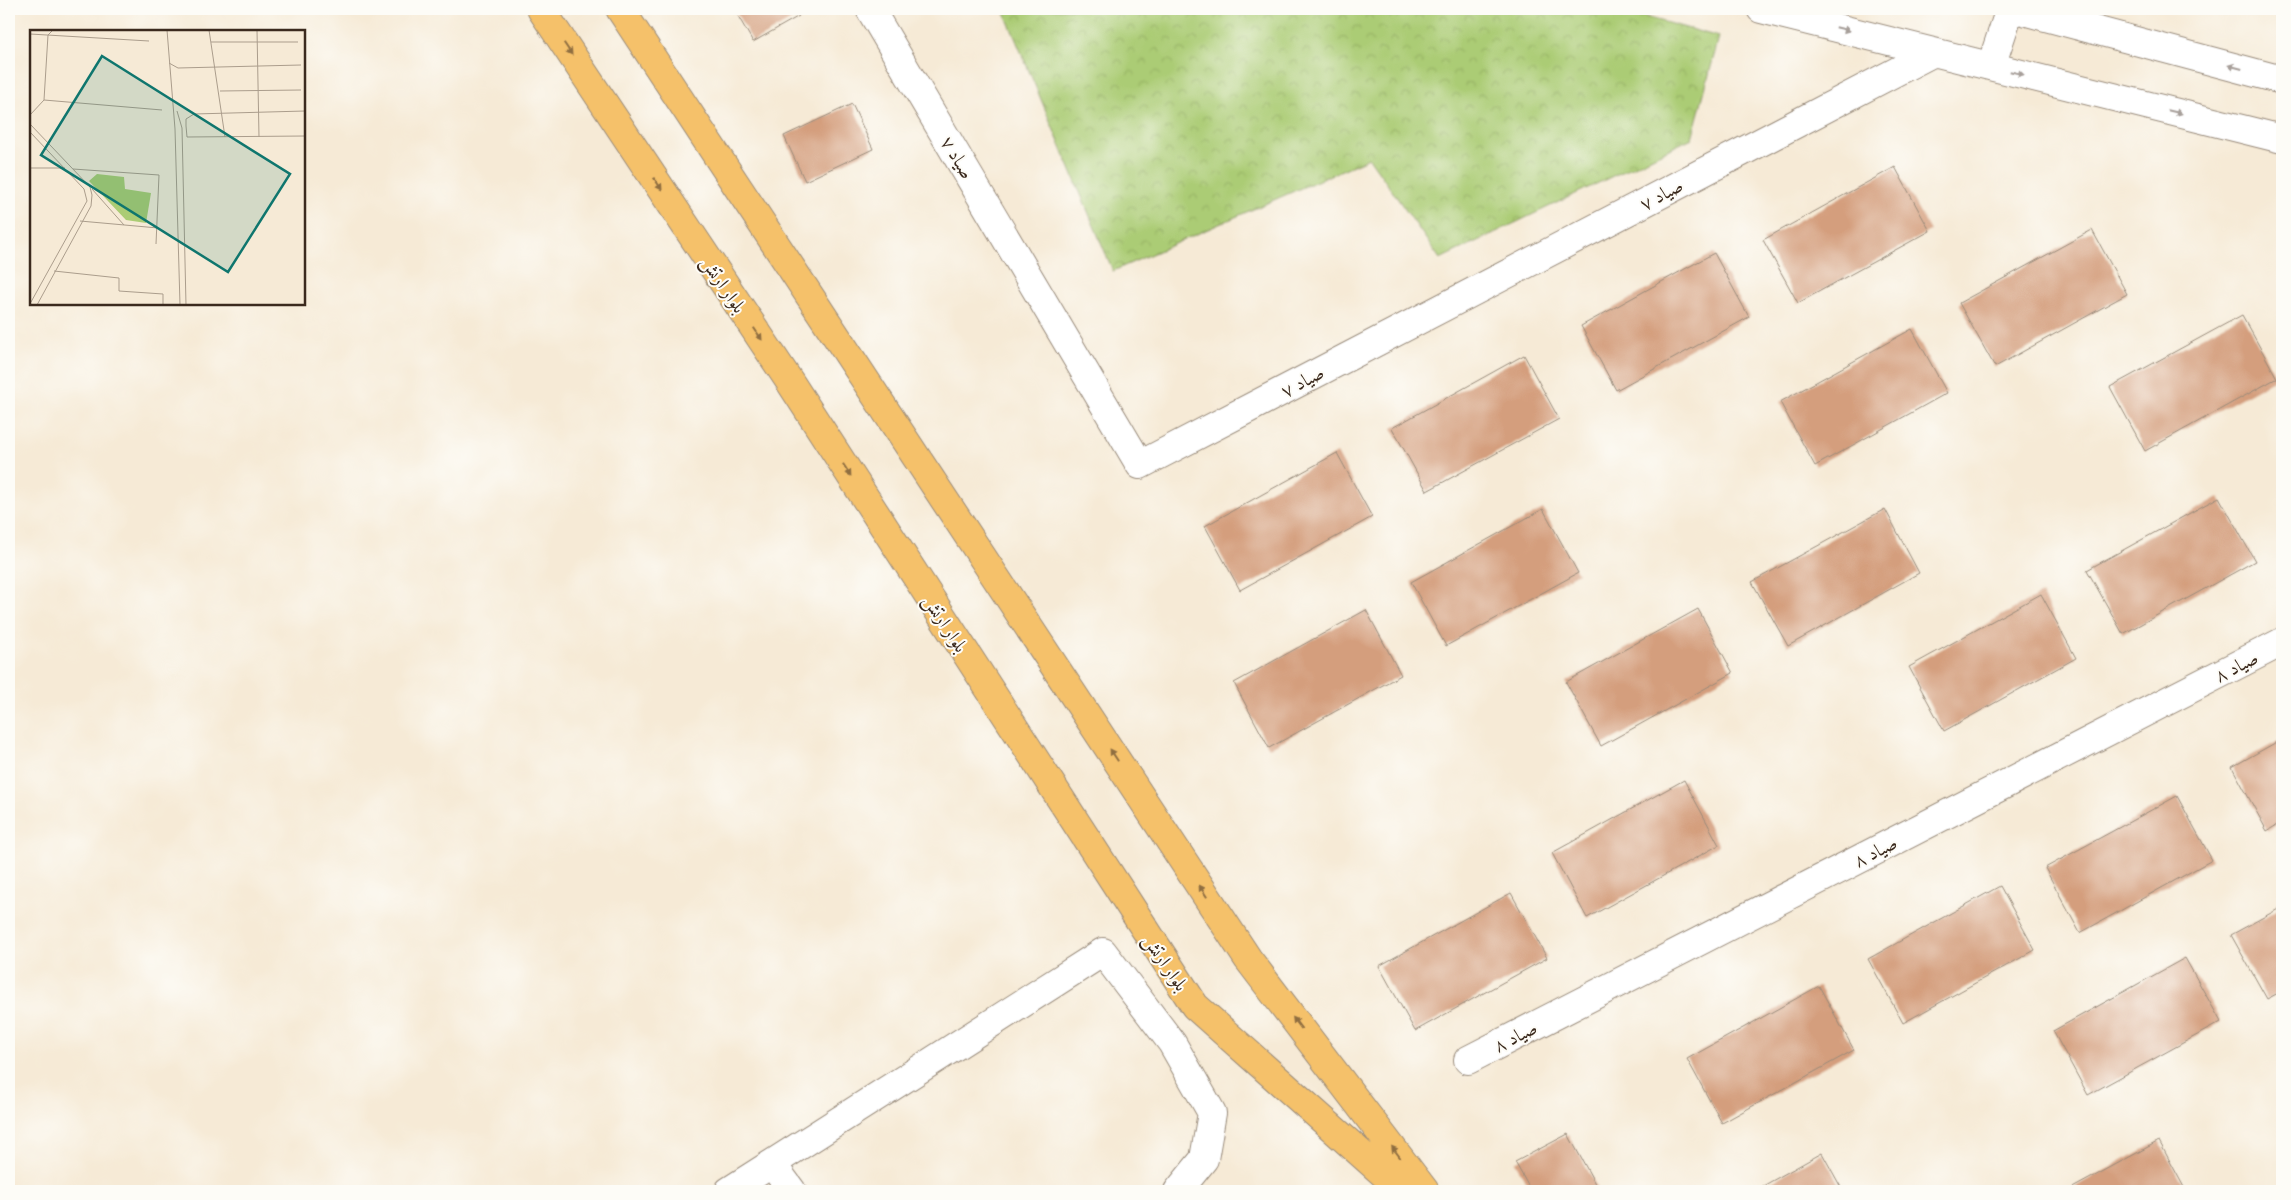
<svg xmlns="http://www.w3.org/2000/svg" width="2291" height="1200" viewBox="0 0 2291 1200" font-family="'Sorts Mill Goudy',Amiri,serif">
<defs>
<pattern id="park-crowns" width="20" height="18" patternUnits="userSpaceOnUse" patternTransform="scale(1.25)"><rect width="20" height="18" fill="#abcc74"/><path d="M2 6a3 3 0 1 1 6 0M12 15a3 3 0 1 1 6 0" fill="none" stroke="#94af64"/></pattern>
</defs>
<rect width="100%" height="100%" fill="#fdfcf7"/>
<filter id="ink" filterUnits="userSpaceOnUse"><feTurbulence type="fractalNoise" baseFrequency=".02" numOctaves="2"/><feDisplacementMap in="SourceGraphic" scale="10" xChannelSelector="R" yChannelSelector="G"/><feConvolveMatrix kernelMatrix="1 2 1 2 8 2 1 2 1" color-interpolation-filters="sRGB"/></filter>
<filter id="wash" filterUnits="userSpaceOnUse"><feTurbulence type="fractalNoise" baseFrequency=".0096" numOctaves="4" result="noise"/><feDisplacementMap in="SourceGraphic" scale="20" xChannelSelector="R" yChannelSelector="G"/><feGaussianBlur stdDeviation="1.12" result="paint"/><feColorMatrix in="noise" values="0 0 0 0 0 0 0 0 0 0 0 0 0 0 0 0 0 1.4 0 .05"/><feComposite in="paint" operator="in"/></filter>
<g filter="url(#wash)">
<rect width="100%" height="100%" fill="#f6ead6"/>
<!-- park -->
<path fill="url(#park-crowns)" stroke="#737b49" d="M1003,9h614l102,28 -27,101 -252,121 -71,-101 -256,113z"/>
<g id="blocks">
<!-- building -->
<path fill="#d49e7d" d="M734,9h61l4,7 -46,26z
M852,104l21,45 -68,32 -21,-45z
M1895,167l35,64 -132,72 -35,-63z
M2092,230l35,64 -132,73 -36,-64z
M1714,253l35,64 -133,73 -35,-64z
M2242,315l35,63 -132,73 -35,-64z
M1912,329l35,64 -132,73 -35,-64z
M1524,355l35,64 -132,72 -35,-63z
M1337,453l35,64 -132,73 -35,-64z
M2219,497l36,64 -132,73 -36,-64z
M1543,509l35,64 -132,73 -35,-64z
M1885,509l34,64 -131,73 -36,-64z
M2041,594l35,64 -132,73 -35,-64z
M1698,609l35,64 -132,73 -35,-64z
M1366,610l35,65 -132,73 -35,-65z
M2282,739v83l-15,9 -35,-64z
M1684,780l35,65 -132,73 -35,-65z
M2177,796l35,64 -132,73 -35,-65z
M2000,886l35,64 -132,73 -35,-64z
M1511,893l36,65 -132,73 -36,-65z
M2282,907v84l-15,8 -36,-64z
M2185,958l36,64 -133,73 -35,-64z
M1819,986l35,64 -132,73 -35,-64z
M1568,1134l31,57h-68l-16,-29z
M2159,1141l27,50h-119z
M1822,1153l21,38h-89z"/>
</g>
</g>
<g filter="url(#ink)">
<use href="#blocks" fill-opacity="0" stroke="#988a7a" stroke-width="1"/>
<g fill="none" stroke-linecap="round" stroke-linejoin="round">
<!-- minor casing -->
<g stroke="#988a7a" stroke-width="30">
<path id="minor" d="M870,9l270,456 794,-413
M1761,9l521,130
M2016,9l266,71
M1991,66l19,-57
M1468,1060l814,-418
M772,1164l20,27
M729,1191l374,-239 69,91 40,70 -8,46 -26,32"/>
</g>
<!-- major casing -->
<g stroke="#988a7a" stroke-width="30">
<path id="major" d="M541,9l249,373 405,624 208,185
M620,9l628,950 177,232"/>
</g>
<!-- minor -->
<use href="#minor" stroke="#fff" stroke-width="28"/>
<!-- major -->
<use href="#major" stroke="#f5c16b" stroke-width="28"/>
</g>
<!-- one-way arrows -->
<defs><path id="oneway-solid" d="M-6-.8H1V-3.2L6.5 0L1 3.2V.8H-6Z" transform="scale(1.25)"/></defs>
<g fill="#a79f9a">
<use href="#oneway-solid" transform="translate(1843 29) rotate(14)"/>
<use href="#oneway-solid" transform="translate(2235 67) rotate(-165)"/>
<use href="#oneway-solid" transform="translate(2017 73) rotate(14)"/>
<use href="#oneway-solid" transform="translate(2175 112) rotate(14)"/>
</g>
<g fill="#8f6e41">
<use href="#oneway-solid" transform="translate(568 49) rotate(56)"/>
<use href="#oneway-solid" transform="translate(658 184) rotate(56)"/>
<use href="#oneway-solid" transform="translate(758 334) rotate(56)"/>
<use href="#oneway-solid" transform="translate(847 470) rotate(57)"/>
<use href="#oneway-solid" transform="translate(1114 755) rotate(-123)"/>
<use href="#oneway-solid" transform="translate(1203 891) rotate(-123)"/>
<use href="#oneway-solid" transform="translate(1297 1023) rotate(-127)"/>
<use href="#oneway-solid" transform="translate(1396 1152) rotate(-127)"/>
</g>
</g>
<g text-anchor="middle" stroke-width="4" stroke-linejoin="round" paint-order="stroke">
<!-- street labels -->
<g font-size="19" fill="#3b2a1e" stroke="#fdfcf7">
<text transform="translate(958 157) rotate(59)" y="7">صیاد ۷</text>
<text transform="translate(1661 194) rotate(-28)" y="7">صیاد ۷</text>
<text transform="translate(724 284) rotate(56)" y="7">بلوار ارتش</text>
<text transform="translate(1302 381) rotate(-28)" y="7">صیاد ۷</text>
<text transform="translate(946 623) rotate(57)" y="7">بلوار ارتش</text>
<text transform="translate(2236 666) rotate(-27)" y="7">صیاد ۸</text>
<text transform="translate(1875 851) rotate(-27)" y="7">صیاد ۸</text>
<text transform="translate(1166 962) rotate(56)" y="7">بلوار ارتش</text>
<text transform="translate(1515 1036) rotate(-27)" y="7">صیاد ۸</text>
</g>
</g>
<!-- overview -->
<g transform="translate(30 30)">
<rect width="275" height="275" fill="#f6ead6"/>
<path d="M67,144l27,3 1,12 26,4 -5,30 -20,-3 -37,-39z" fill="#abcc74"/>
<path fill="none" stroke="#ab9d8c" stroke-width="1" d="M137,0l8,99 5,176M179,0l16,107M227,0l2,107M0,4l119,7M181,12h87M139,33l9,5 123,-3M190,61l81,-1M14,70l118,10M147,81l5,17 4,177M275,81l-111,3 -8,5v7l1,11 118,-1M0,85l14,-15 4,-65 5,-5M0,94l60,63 2,8 -1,11 -54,99M0,102l54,57 3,12 -56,101M0,138h35M43,139l86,6 -3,69M62,159l32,36M50,191l78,7M24,241l65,7v13l44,3v11"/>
<path fill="#0f766e" fill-opacity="0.15" stroke="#0f766e" stroke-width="2.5" d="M72,26l188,118 -62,98 -187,-117z"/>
<rect width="275" height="275" fill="none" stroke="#3b2a1e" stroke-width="2.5"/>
</g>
<!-- margin -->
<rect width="2291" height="1200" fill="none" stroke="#fdfcf7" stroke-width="30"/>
</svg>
